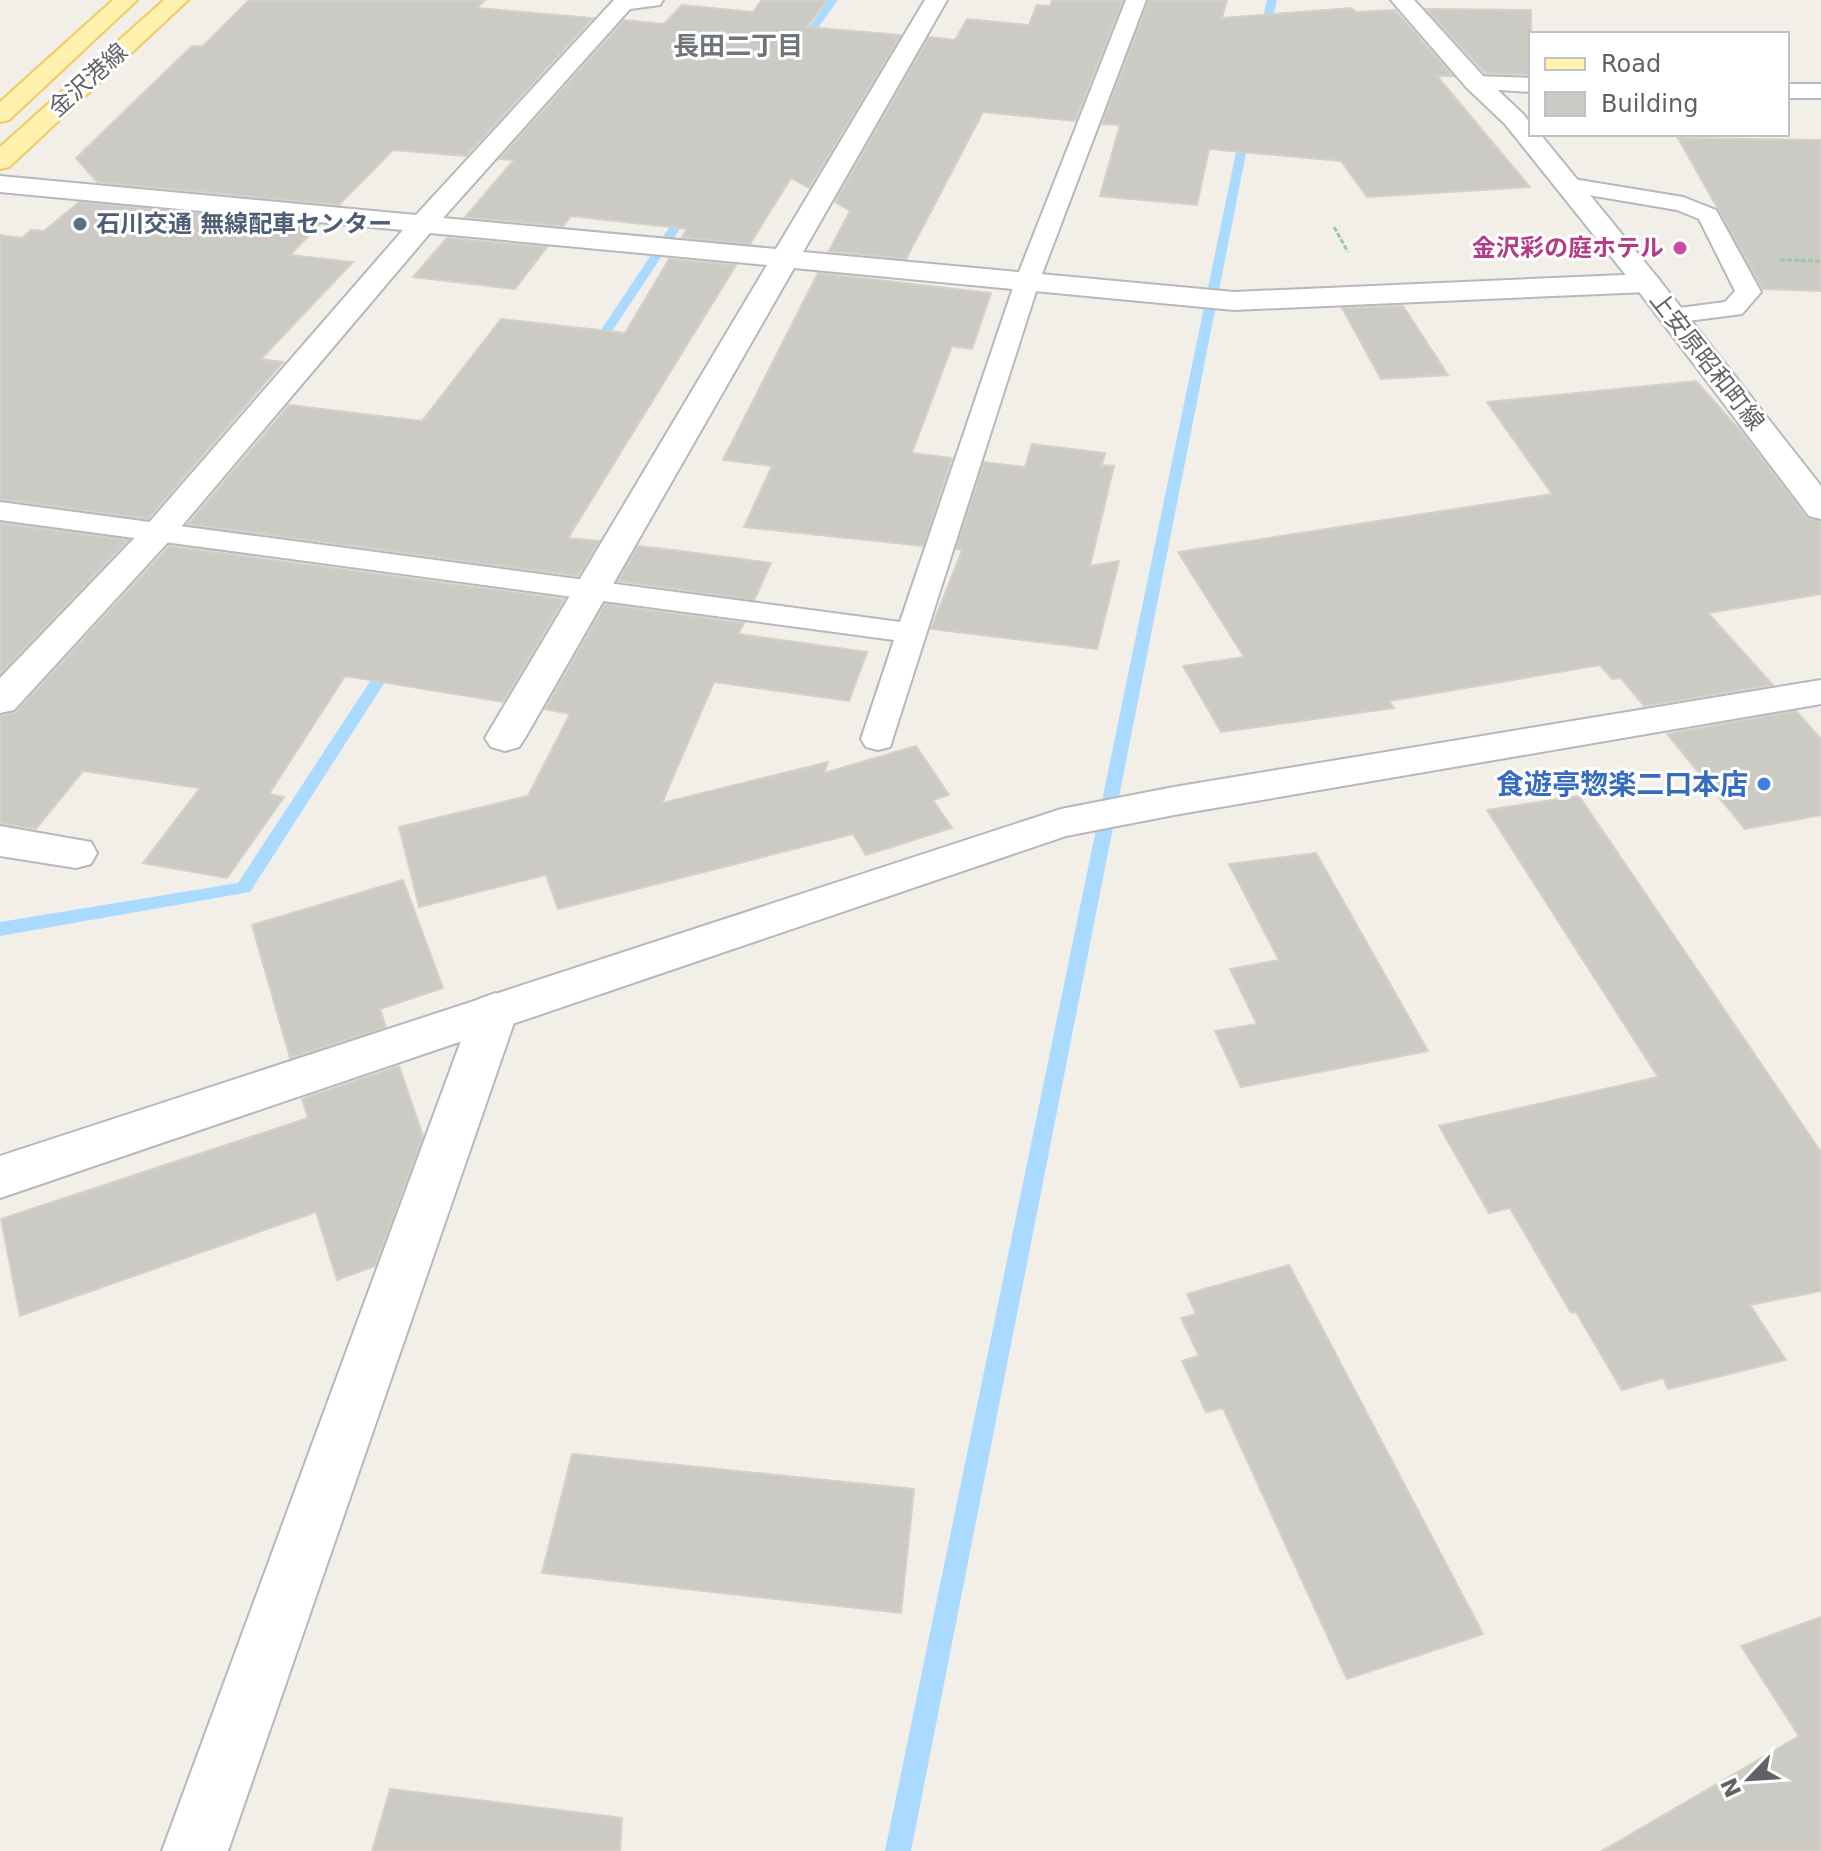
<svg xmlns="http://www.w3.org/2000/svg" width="1821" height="1851" viewBox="0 0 1821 1851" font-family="'DejaVu Sans','Noto Sans JP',sans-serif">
<rect width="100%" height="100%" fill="#f1efe8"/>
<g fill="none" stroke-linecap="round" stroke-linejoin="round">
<!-- stream -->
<path fill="#aadaff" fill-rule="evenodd" d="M828,0h10l-35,49h-6l-2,-2z
M1267,0h10l-8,36 -5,3 -5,-3z
M1246,125l5,3 -340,1723h-26l356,-1723z
M683,207l10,2 -96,145h-8l-2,-3z
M391,655l8,5 -149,232 -250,44v-14l238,-39 148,-226z"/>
</g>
<!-- building -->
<path fill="#cccac5" stroke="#d6d1c6" stroke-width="2" d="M249,0h236l-8,8 116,10 -127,138 -73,-6 -54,55 -242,-23 -21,-24 116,-112h11z
M762,0h65l-20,27 94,8 -92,153 -18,-10 -41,66 -68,-7 5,-8 -116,-13 -8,10 -98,-9 49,-57 -14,-1 124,-139 40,4 18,-19 71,7z
M1052,0h71l-48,121 -92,-9 -77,147 -77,-8 21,-40 -15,-9 94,-165 26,3 12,-21 62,6 8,-20 13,1z
M1149,0h78l-5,18 130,-10 4,4 39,-2 58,66h-16l93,111 -163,10 -26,-36 -132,-12 -12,56 -97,-9 20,-71 -18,-1z
M1426,9l105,1v65l-46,-2z
M1678,138l143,2v151l-58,-2z
M79,202l240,23 -29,30 63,7 -92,97 22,3 -135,157 -148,-20v-264l22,3 9,-8 13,1z
M447,238l100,9 -32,42 -102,-12z
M669,259l67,6 -168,273 31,3 -21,35 -390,-52 101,-119 133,16 79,-102 124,14z
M818,273l173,20 -19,56 -20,-3 -40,107 40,5 -29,88 -179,-19 28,-61 -49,-6z
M1403,306l45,69 -67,4 -39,-71z
M1696,381l48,54 63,83 14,4v72l-113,19 65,72 -129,21 -23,-28 -9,1 -12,-14 -211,36 5,7 -173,24 -38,-66 61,-9 -66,-105 374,-58 -65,-92z
M1032,444l73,9 -3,12 12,1 -24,100 29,-5 -22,88 -166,-20 31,-79 -6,-1 28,-87 41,5z
M0,523l128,17 -128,134z
M169,546l395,53 -61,103 -158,-26 -76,118 15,3 -57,81 -84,-15 57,-75 -117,-17 -47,58 -36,-6v-107l16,-4z
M638,546l35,4 98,13 -17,37 -136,-19z
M605,604l139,19 -6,11 129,18 -18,49 -135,-19 -52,121 166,-41 -4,11 92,-27 33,49 -16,5 19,28 -86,27 -13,-21 -295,75 -12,-34 -127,32 -20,-80 129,-31 42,-82 -25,-5z
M1796,711l25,28v76l-76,14 -78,-95z
M1579,796l242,356v139l-71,14 36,55 -118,29 -5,-11 -41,12 -46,-78 -5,1 -61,-105 -21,5 -50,-87 219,-49 -171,-267z
M1316,853l112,198 -187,36 -26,-56 42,-7 -27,-55 49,-9 -50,-96z
M403,880l40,108 -63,21 6,18 -96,31 -38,-133z
M399,1066l24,70 -48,130 -38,14 -21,-68 -296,104 -19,-97 307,-101 -6,-19z
M1289,1265l194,369 -136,45 -124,-271 -17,4 -24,-51 17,-5 -18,-38 15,-4 -9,-20z
M572,1454l342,35 -13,124 -359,-40z
M1821,1617v234h-219l197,-115 -58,-90z
M390,1789l232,29 -2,33h-248z"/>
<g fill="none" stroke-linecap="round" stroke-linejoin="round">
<!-- service casing -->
<g stroke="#b5b8bc" stroke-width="4">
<path id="service" d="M1126,0h20l-107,282 -149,465 -12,3 -12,-3 -5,-8 33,-99 -894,-120v-18l900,120 115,-340z
M1567,178l116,19 33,13 45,82 -19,22 -70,9 -9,-3 -4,-5 4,-5 62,-8 10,-11 -36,-72 -22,-9 -118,-20 -3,-5 3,-5z"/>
</g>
<!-- minor casing -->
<g stroke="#b5b8bc" stroke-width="4">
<path id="minor" d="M614,0h49l-3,5 -30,4 -187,209 333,31 149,-249h22l-144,252 431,40 413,-18 10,3 4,6 -4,6 -10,3 -413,18 -440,-42 -269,470 -6,9 -14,4 -14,-4 -6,-9 282,-473 -337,-32 -260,307 -156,170 -14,3v-35l146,-152 257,-296 -403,-38v-16l416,39z
M1476,76l55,2v14l-64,-4 -3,-5 3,-5z
M1787,84h34v14h-34z
M0,826l91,16 6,11 -6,11 -15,4 -76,-12z
M495,993l16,6 7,12 -290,840h-66l310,-840 7,-12z"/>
</g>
<!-- tertiary casing -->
<g stroke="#b5b8bc" stroke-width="4">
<path id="tertiary" d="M1821,680v24l-647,111 -108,21 -1066,362v-42l1061,-347 113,-22z"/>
</g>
<!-- secondary casing -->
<g stroke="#b6babf" stroke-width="4">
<path id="secondary" d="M1391,0h23l71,78 38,36 8,10v10h9l117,143 164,209v33l-12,-3 -172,-227 -132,-165 -38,-36z"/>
</g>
<!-- primary casing -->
<g stroke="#f2c960" stroke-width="4">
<path id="primary" d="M113,0h24l-128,120 -9,2v-20z
M164,0h24l-179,167 -9,2v-22z"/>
</g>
<!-- path -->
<path stroke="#9cc7a9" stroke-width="3" stroke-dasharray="5 2" stroke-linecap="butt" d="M1334,227l14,25
M1780,260l41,1"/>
<!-- service -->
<use href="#service" fill="#fff" fill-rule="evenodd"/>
<!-- minor -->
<use href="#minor" fill="#fff" fill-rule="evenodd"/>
<!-- tertiary -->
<use href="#tertiary" fill="#fff" fill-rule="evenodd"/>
<!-- secondary -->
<use href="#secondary" fill="#fff" fill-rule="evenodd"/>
<!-- primary -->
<use href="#primary" fill="#fff2af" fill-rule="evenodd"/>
</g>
<!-- markers -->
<circle fill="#5c6f8a" stroke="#fff" stroke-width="3" cx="80" cy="224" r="8"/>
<circle fill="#d1479c" stroke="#fff" stroke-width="3" cx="1680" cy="248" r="8"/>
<circle fill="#3f7fe0" stroke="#fff" stroke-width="3" cx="1764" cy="784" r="8"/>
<g text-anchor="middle" stroke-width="6" stroke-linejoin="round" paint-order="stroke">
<!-- far-street labels -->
<g font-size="24" fill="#5f6368" stroke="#fff">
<text transform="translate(88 80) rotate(-42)" y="8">金沢港線</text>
<text transform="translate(1707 361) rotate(52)" y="8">上安原昭和町線</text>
</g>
<!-- far-service labels -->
<g font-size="24" font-weight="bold" fill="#4e5e75" stroke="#fff" text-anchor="start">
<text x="96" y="232">石川交通 無線配車センター</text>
</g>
<!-- far-hotel labels -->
<g font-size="24" font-weight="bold" fill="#b23c85" stroke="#fff" text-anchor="end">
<text x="1664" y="256">金沢彩の庭ホテル</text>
</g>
<!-- far-neighbourhood labels -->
<g font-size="26" font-weight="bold" fill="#70757a" stroke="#fff">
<text x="738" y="55">長田二丁目</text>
</g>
<!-- shop labels -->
<g font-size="28" font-weight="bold" fill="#366cbe" stroke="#fff" text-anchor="end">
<text x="1748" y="794">食遊亭惣楽二口本店</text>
</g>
</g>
<!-- legend -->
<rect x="1529" y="32" width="260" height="104" fill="#ffffff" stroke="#bfc1c3" stroke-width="2"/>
<rect x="1545" y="58" width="40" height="12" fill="#fff2af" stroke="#bfc1c3" stroke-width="2"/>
<text x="1601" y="72" font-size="24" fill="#5f6368">Road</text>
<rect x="1545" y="92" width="40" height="24" fill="#cccac5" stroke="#bfc1c3" stroke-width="2"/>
<text x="1601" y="112" font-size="24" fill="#5f6368">Building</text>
<!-- north arrow -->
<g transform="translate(1749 1779) rotate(245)" stroke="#ffffff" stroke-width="6" paint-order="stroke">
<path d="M0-6L14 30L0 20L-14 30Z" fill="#5f6368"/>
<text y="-12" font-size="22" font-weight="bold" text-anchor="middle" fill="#5f6368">N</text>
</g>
</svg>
